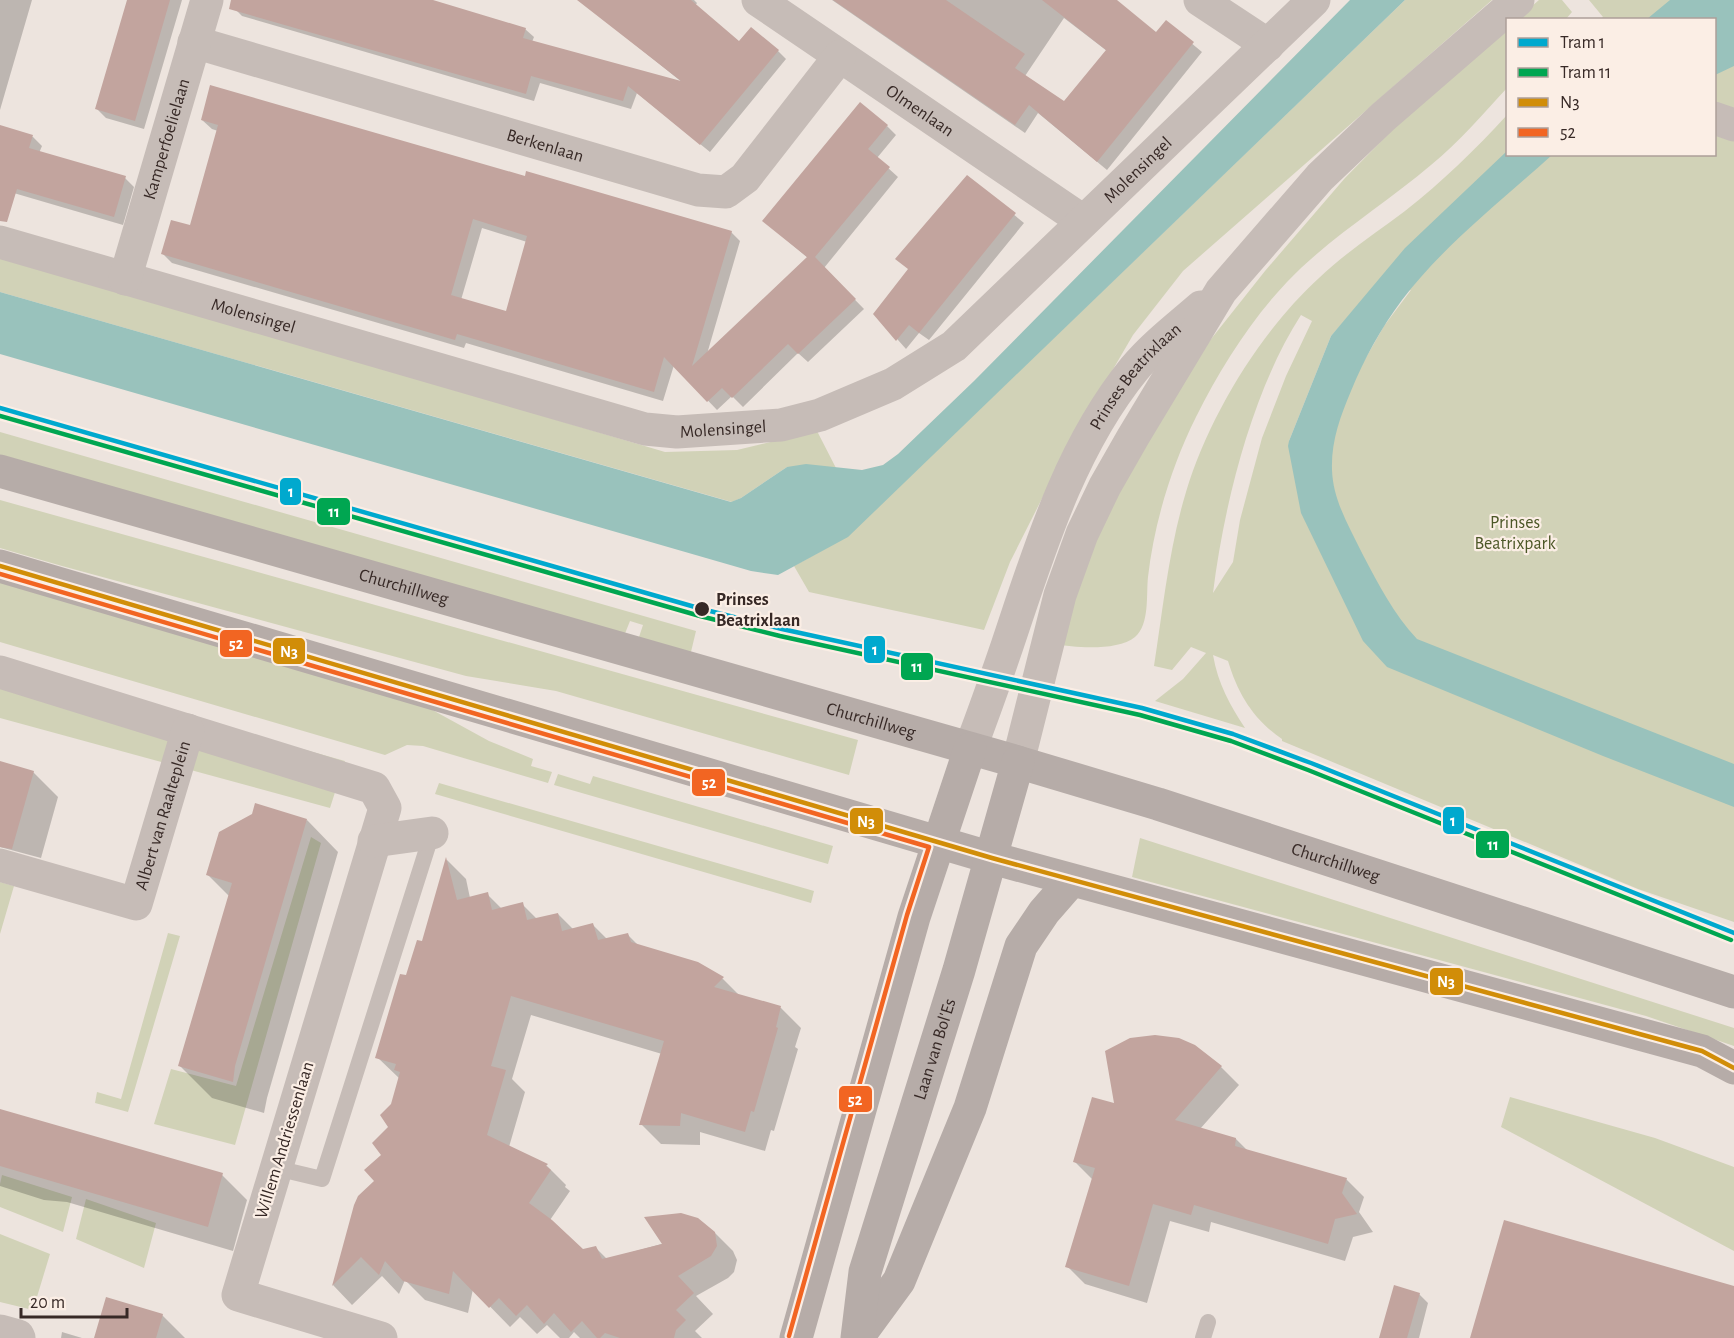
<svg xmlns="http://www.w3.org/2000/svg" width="1734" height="1338" viewBox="0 0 1734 1338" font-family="'Alegreya Sans',sans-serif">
<rect width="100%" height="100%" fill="#ede4de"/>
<!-- green -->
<path fill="#d1d2b7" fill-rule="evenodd" d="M1405,0h87l-309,271 -50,64 -63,108 -60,119 -26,68 -175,-38 -15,-26 54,-30z
M1539,0h23l10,12 -6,7 -50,1z
M1589,0h145v922l-96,-33 -356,-148v-2c-29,-20 -44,-45 -54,-78l-15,-6c5,29 17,50 32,73l-90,-27 28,-22 23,-26 -15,-6 -19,23 -18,-4c9,-58 15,-118 32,-174 23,-76 74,-160 133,-214 26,-25 57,-45 86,-67 37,-29 70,-61 102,-96l1,39h206v-134l-113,-1 2,-2zM1411,290l-27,36 -20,35 -75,80 42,-105 31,-35zM1301,315l11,6 -26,55 -24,62 -22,82 -7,42 -20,31c11,-89 39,-202 88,-278z
M1507,27v61c-24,26 -48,54 -76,77 -47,40 -101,72 -144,117 -37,39 -67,87 -91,135 -24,48 -42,106 -48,160 -2,18 2,47 -13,60 -17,14 -59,11 -80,7l32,-99 113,-192 65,-82 80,-93 62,-63z
M0,255l665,197 72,-2 80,-19 19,37 -49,-1 -46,31 -9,4 -732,-210z
M0,432l696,199 -6,25 -52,-16 5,-15 -13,-4 -6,15 -624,-181z
M0,500l858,240 -9,35 -293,-84 -90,-15 -404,-110 -62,-18z
M0,582l427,125 62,34 44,18 -2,7 21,6 -4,11 -125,-37 -16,-1 -22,10 -385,-113z
M0,664l345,97 -15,47 -330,-90z
M558,774l32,10 3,-8 240,70 -5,18 -274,-79z
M439,783l375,108 -3,12 -376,-109z
M311,837l10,6 -86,302 -81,-21 17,-55 65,17z
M1140,838l594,190v18l-88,-30 -514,-139z
M0,882l14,4 -14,48z
M168,933l12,3 -52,176 -33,-9 2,-11 24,7z
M1510,1097l145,41 79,29v84l-233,-124z
M2,1175l70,22 -9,35 -63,-25v-23z
M86,1199l70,24 -12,45 -68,-29z
M0,1234l50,20 -17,56 -33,-8z"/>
<!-- water -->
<path fill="#99c2bc" d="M1350,0h55l-557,537 -70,38 -27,-4 -751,-217v-62l731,210 10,-4 46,-31 19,-3 56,6 21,-5 15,-11 76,-73z
M1670,0h64v66l-19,9 -1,-55 -67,-1z
M1507,151l1,3 44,1c-51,46 -108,90 -150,145 -21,28 -38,59 -51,91 -11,26 -20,51 -19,79 1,31 18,58 31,85 16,30 30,58 54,84l317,125v43l-131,-51 -216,-89 -24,-26 -62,-128 -13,-67 1,-5 42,-105 74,-88z"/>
<!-- shadow -->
<path fill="#0003" fill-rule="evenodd" d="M0,0h32l-32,110z
M128,0h54l-38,129 -38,-11 -9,-9z
M236,0h192l97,29 9,8 -2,5 151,41 -91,-73 6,-10h96l3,3 -2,3 44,37 39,8 8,8 -76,93 -73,-59 -6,16 -91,-26 -6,18 -292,-85 -8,-8z
M832,0h283l41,34 10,-12 36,30 -95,118 -69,-57 -13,20zM1064,18l43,33 -43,52 -39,-27z
M202,120l324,58 205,54 9,9 -33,113 101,-96 -44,-37 123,-95 9,9 -19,23 21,19 -74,91 40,41 -56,53 -10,-9 -55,54 -11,-11 -15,14 -43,-45 -11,36 -197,-58 -2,5 -292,-85 -9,-9 28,-27 27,-96 -6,-2zM482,228l45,14 -20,71 -46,-13z
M0,127l33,10 9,9 -3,7 86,25 9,9 -11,38 -123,-36z
M968,177l56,46 -95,117 -10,-7 -13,16 -31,-35 34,-44z
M0,763l33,9 25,25 -17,61 -41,-11z
M307,820l31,32 -71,246 -3,15 -52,-15 -32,-32 49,-170 -21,-21z
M447,860l19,19 4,19 17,-4 15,15 20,-5 15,15 21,-5 15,15 20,-4 15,15 20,-5 11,11 59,18 25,15 17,17 41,12 20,20 -6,19 3,2 -24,82 -3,-1 -6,21 -65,-19v13l-39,-1 -20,-20 21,-70 -131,-39 -19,64 13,13 -16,55 38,19 19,19 -1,2 5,4 -20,29 32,31 13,-4 12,12 105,-29 21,21 4,9 -3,12 -6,6 -32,18 17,18 -18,17 7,7h-122l-6,-6 -5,6h-9l-13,-13 -10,9 -17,-17 -10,10 -37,-38 -5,24 -43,-13 -20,-20 -6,14 -17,-18 -30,29 -19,-20 23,-80 20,-24 14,-53 3,-23 6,-27 -22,-21 30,-80 16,-34z
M1221,1067l18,18 -39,44 36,10 12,12 98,28 18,18 -5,15 14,20 -20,5 -8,24 -134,-39 -2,10 -39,-11 -23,82 -62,-19 -18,-18 26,-86 -18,-18 41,-57z
M0,1110l222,65 25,25 -14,51 -166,-49 -23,-2 -44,-14z
M1419,1294l9,9 -9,35h-39z
M162,1315l23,23h-89z
M62,1332l20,6h-21z"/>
<!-- building -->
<path fill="#c2a49e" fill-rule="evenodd" d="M127,0h43l-35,121 -40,-12z
M231,0h202l93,28 -3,10 158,43 -104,-81h114l48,41 12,-14 28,23 -79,95 -72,-59 -5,15 -92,-25 -5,18 -297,-85z
M833,0h113l79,54 -10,14 49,33 42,-51 -64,-50h75l39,32 10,-12 28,22 -97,120 -68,-57 -14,20z
M210,85l315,91 1,-5 206,60 -40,135 115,-109 -45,-36 98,-119 28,23 -20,24 22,18 -75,90 41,42 -58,55 -10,-10 -56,54 -10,-10 -15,14 -43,-45 -10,35 -197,-58 -2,6 -294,-86 10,-34 19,5 28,-100 -17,-5zM473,219l54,17 -21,75 -55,-16z
M0,125l33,10 -4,13 97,28 -12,41 -97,-28 -10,33 -7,-1z
M967,175l49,38 -97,120 -10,-8 -13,16 -23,-27 35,-45 -13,-10z
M0,761l34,10 -22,78 -12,-2z
M255,803l52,16 -72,247 -2,16 -55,-16 54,-183 -26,-8 13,-43 33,-18z
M446,857l11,43 31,-8 4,18 31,-8 4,18 31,-7 4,18 31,-8 5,17 30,-7 3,9 67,20 26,15 -10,10 67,19 -5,21 2,1 -24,84 -3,-1 -6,21 -64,-19 -1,13 -41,-1 25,-84 -153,-45 -20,70 15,4 -19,65 61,29 -2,2 5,4 -22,33 23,17 31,29 13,-3 6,13 60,-15 -18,-27 37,-4 17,5 17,14 2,14 -6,10 -33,20 16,17 -18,17 10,10 -10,10 -2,8h-54l-15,-5 -5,5h-3l-15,-17 -11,11 -17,-19 -10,11 -17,-19 -11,11 -17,-18 -10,10 -36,-37 -4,23 -46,-13 -18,-20 -6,14 -18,-18 -29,29 22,-81 4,-9 16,-15 -10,-11 17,-15 -9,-12 16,-16 -8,-12 11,-11 9,-32 -6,-2 2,-6 -21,-6 25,-84 6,1 11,-35 5,1z
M1155,1035l24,3 16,7 27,21 -47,54 61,18 -1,8 112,32 -5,15 15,21 -22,5 -7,25 -134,-39 -3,10 -38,-11 -24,82 -64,-19 30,-99 -22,-6 19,-65 22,6 -9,-52 25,-13z
M0,1109l223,64 -15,54 -208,-61z
M1504,1220l230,66v52h-264z
M1394,1285l26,8 -13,45h-28z
M106,1297l57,17 -7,24h-62z"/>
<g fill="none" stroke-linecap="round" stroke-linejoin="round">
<!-- lane -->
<path stroke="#c6bcb7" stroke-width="16" d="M276,1168l46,11 110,-346
M1203,1338l5,-16"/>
<!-- street -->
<g stroke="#c6bcb7" stroke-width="33">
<path id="s1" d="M758,0l325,221"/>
<path d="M1200,0l68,45"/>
<path id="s2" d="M194,42l504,148 28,2 19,-14 95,-122"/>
<path d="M1714,118l20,7"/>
<path id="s3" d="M0,242l645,187 32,3 104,-7 39,-10 73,-31 61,-38 360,-346"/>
<path id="s4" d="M125,279l82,-279"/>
<path d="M0,672l374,116 11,20 -147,487 143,43"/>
<path id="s5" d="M970,749c13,-34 25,-68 37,-103 32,-95 62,-197 127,-277 19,-23 44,-42 67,-62"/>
<path d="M1018,762l42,-167 22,-61 23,-48 28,-49 88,-146 99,-114 63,-60 135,-117"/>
<path d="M374,841l58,-8"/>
<path id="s6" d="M0,865l136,39 52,-174"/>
<path d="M0,1331l18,5 1,2"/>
</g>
<!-- secondary -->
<g stroke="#b6aca8" stroke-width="33">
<path id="s7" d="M0,471l1018,291 140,42 576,188"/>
<path d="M0,566l992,292 710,193 32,17"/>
<path d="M858,1337l41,-56 71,-173 51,-162 23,-34 27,-31"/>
<path d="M796,1338l118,-421 56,-168"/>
<path id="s8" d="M857,1338l8,-66 94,-302 59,-208"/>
</g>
<!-- bus-1 casing -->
<g stroke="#fbeee5" stroke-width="9">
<path id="bus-1" d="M0,566l992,292 710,193 32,17"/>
</g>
<!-- bus-2 casing -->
<g stroke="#fbeee5" stroke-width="9">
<path id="bus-2" d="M0,574l929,273 -22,68 -118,421"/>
</g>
<!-- bus-1 -->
<use href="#bus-1" stroke="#d18d08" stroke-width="4.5"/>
<!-- bus-2 -->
<use href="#bus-2" stroke="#f26522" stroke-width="4.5"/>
<!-- tram-1 casing -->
<g stroke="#fbeee5" stroke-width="9">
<path id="tram-1" d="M0,408l702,201 80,20 360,79 91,26 78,29 423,170"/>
</g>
<!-- tram-2 casing -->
<g stroke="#fbeee5" stroke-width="9">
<path id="tram-2" d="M0,416l700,200 80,20 360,79 91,26 77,29 423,170"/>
</g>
<!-- tram-1 -->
<use href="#tram-1" stroke="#00a9ce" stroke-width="4.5"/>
<!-- tram-2 -->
<use href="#tram-2" stroke="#00a651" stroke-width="4.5"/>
</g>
<!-- markers -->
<circle fill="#372926" stroke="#fbeee5" stroke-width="2" cx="702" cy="609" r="8"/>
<g text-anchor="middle" stroke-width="4.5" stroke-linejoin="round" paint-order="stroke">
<!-- street labels -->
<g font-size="18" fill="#372926" stroke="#fbeee5">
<text dy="6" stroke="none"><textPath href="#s1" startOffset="196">Olmenlaan</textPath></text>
<text dy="6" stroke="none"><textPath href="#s4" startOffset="146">Kamperfoelielaan</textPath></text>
<text dy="6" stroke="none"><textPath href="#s2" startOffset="366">Berkenlaan</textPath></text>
<text dy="6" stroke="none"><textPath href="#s3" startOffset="1254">Molensingel</textPath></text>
<text dy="6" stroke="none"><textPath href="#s3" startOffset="264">Molensingel</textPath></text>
<text dy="6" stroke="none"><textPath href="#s5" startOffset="411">Prinses Beatrixlaan</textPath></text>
<text dy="6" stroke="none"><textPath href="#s3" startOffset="750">Molensingel</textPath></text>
<text dy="6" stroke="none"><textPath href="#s7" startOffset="420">Churchillweg</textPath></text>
<text dy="6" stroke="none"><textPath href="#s7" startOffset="906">Churchillweg</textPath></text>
<text dy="6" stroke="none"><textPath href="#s6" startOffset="234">Albert van Raalteplein</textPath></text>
<text dy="6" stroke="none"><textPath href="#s7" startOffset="1392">Churchillweg</textPath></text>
<text dy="6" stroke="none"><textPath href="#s8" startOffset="300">Laan van Bol'Es</textPath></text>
<text transform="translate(284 1140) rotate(-73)" y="6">Willem Andriessenlaan</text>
</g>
<!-- park labels -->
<g font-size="18" fill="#4c5727" stroke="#fbeee5">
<text x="1515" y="528">Prinses<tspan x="1515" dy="21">Beatrixpark</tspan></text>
</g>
<!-- stop labels -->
<g font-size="18" font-weight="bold" fill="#372926" stroke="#fbeee5" text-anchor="start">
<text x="716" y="605">Prinses<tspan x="716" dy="21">Beatrixlaan</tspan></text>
</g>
</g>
<g stroke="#fbeee5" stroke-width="2">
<rect x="279" y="477" width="23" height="29" rx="6" fill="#00a9ce"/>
<rect x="316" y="497" width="35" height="29" rx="6" fill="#00a651"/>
<rect x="219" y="629" width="34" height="29" rx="6" fill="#f26522"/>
<rect x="863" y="635" width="23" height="29" rx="6" fill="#00a9ce"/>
<rect x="272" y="637" width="34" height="28" rx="6" fill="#d18d08"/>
<rect x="900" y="652" width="34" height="29" rx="6" fill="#00a651"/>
<rect x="691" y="768" width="35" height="29" rx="6" fill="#f26522"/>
<rect x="1442" y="806" width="23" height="29" rx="6" fill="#00a9ce"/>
<rect x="849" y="807" width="35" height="28" rx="6" fill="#d18d08"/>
<rect x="1475" y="830" width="35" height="29" rx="6" fill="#00a651"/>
<rect x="1429" y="967" width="35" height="29" rx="6" fill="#d18d08"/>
<rect x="838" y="1085" width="35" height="28" rx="6" fill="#f26522"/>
</g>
<g font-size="16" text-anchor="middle" font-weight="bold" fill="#fff">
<text x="291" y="497">1</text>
<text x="334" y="517">11</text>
<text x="236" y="649">52</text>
<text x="875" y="655">1</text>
<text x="289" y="657">N3</text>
<text x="917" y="672">11</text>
<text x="709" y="788">52</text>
<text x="1453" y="826">1</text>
<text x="866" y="827">N3</text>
<text x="1493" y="850">11</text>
<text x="1446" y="987">N3</text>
<text x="855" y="1105">52</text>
</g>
<!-- legend -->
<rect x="1506" y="18" width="210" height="138" fill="#fbeee5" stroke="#ad9f99" stroke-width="1.5"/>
<rect x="1518" y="38" width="30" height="9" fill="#00a9ce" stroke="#ad9f99" stroke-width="1.5"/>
<text x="1560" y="48" font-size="18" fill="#372926">Tram 1</text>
<rect x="1518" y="68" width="30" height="9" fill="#00a651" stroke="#ad9f99" stroke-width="1.5"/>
<text x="1560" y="78" font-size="18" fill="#372926">Tram 11</text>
<rect x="1518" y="98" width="30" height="9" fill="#d18d08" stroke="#ad9f99" stroke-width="1.5"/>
<text x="1560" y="108" font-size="18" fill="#372926">N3</text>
<rect x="1518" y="128" width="30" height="9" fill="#f26522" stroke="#ad9f99" stroke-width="1.5"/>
<text x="1560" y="138" font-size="18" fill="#372926">52</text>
<!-- scale -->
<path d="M21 1308v9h106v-9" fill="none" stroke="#372926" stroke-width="3"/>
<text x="30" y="1308" font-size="18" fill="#372926" stroke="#fbeee5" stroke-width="4.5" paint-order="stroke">20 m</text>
</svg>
